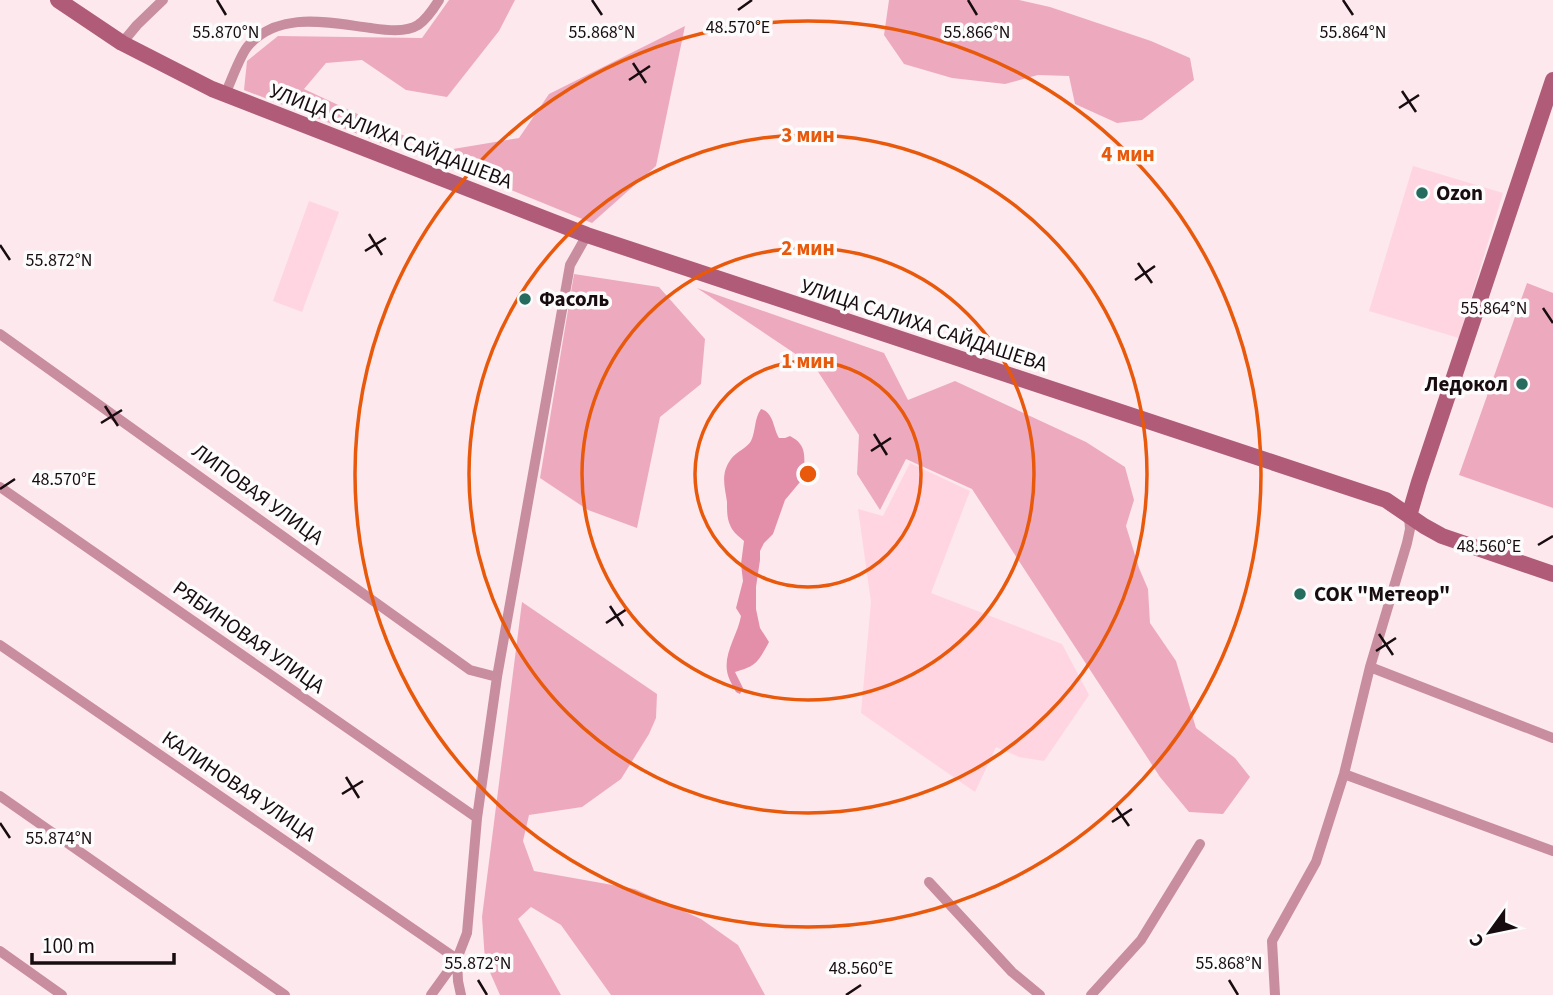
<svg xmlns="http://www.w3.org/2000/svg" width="1553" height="995" viewBox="0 0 1553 995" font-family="'Source Sans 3',sans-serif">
<rect width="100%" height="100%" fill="#fde8ee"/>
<!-- built -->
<path fill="#ffd5e1" d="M1413,166l90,27 -44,145 -90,-27z
M309,201l30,11 -37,100 -29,-11z
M910,463l60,28 -39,102 131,51 27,51 -45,66 -25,-4 -23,-10 -21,45 -114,-79 10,-111 -13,-93 25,7z"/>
<!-- green -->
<path fill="#edaabe" d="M449,0h66l-16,31 -52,66 -41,-7 -44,-30 -36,3 -22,26 105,49 -20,8 -145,-56 3,-29 31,-25 144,2z
M889,0h130l31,7 101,34 39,17 4,22 -52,40 -25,3 -42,-19 -6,-28 -31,-1 -33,9 -53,-6 -48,-14 -20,-29z
M685,26l-29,140 -64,57 -169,-69 96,-16 30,-44z
M574,274l85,13 46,52 -4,45 -41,33 -23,111 -49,-18 -48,-32z
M1527,283l26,10v215l-94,-33z
M697,288l187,65 24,47 47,-19 131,61 39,25 9,33 -8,26 13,42 9,21 2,34 26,38 20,67 39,30 15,19 -27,37 -34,-2 -29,-35 -188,-288 -66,-30 -26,51 -23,-36 2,-39 -44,-68z
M522,602l135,92 -1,24 -7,16 -28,45 -39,28 -53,8 -6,26 11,30 101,18 66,30 37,26 27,50h-154l-50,-70 -30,-18 -13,12 43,76h-61l-15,-34 -3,-44z"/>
<!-- water -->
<path fill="#e38faa" d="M761,409c13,4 12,19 18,29h6l5,-2c19,10 13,22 15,40l-20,24 -12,34 -9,9 -4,8v9l-4,27v22l4,19 9,14c-11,20 -12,24 -34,30l8,16 -3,6 -4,-2c-3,-6 -8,-14 -9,-21 -3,-19 11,-37 14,-55l-5,-8 7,-27 -2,-17 3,-23c-4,-4 -9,-7 -12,-12 -5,-9 -5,-16 -5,-27 -2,-15 -7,-28 4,-43 5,-7 16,-11 20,-18 5,-11 3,-22 10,-32z"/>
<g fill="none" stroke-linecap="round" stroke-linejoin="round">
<!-- street -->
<path stroke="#c88d9f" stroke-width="10" d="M122,43l15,-18 26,-25
M225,94c6,-12 15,-39 23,-48 31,-36 82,-23 123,-18 14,2 34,5 47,-3 9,-6 16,-17 21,-25
M0,334l470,336 27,7
M0,487l477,331
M0,645l457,314 1,22 3,14
M1370,667l183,71
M1344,774l209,77
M0,796l285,199
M929,882l83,90 28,23
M0,951l62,44
M431,995l26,-36 10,-26 10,-115 20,-141 73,-412 17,-30
M1091,995l50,-55 59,-96
M1275,995l-3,-54 44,-79 28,-88 26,-107 37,-124 3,-14 -1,-13"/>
<!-- secondary -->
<path stroke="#b05c79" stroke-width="16" d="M58,0l64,43 90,46 375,146 799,265 38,26 18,10 111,38
M1409,516l10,-34 134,-402"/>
</g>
<!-- ticks -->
<path fill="none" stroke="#170c10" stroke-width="2.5" d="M217,0l9,15M592,0l10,15M968,0l9,15M1343,0l10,15M738,10l14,-10M633,63l13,20M629,80l21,-14M1402,91l14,21M1399,108l20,-13M369,234l13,21M0,245l10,15M365,251l21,-13M1138,263l14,20M1135,280l20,-14M1543,308l10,15M105,406l13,20M101,423l21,-13M874,434l13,21M871,451l20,-13M0,489l15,-10M1538,545l15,-9M610,606l13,20M606,623l21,-14M1379,634l14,21M1376,651l20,-13M346,777l13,21M342,794l21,-13M1115,806l14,20M1112,822l20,-13M0,823l10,15M478,980l9,15M1229,980l9,15M846,995l15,-10"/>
<!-- distance rings -->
<g fill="none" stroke="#e8590c" stroke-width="3.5">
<circle cx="808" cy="474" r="113"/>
<circle cx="808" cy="474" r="226"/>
<circle cx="808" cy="474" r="339"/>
<circle cx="808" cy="474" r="453"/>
</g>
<!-- markers -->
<g fill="#256b5e" stroke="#fcfcfc" stroke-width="2.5">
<circle cx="1422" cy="193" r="7"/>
<circle cx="525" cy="299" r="7"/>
<circle cx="1522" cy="384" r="7"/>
<circle cx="1300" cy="594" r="7"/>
</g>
<g text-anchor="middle" stroke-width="7" stroke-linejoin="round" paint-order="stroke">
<!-- street labels -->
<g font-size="21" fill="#170c10" stroke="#fcfcfc">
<text transform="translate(391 136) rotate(21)" y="7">УЛИЦА САЛИХА САЙДАШЕВА</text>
<text transform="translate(924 325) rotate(18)" y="7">УЛИЦА САЛИХА САЙДАШЕВА</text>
<text transform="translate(258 494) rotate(36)" y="7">ЛИПОВАЯ УЛИЦА</text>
<text transform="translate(249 637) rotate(35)" y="7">РЯБИНОВАЯ УЛИЦА</text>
<text transform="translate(239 786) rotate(34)" y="7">КАЛИНОВАЯ УЛИЦА</text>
</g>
<!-- poi labels -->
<g font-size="21" font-weight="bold" fill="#170c10" stroke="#fcfcfc" text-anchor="start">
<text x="1436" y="200">Ozon</text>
<text x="539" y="306">Фасоль</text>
<text x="1508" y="391" text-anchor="end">Ледокол</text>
<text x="1314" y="601">СОК "Метеор"</text>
</g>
</g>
<g font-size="18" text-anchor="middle" fill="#170c10" stroke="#fcfcfc" stroke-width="7" stroke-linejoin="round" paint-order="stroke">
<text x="738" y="33">48.570°E</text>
<text x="1353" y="38">55.864°N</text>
<text x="226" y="38">55.870°N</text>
<text x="602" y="38">55.868°N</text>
<text x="977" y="38">55.866°N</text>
<text x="59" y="266">55.872°N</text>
<text x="1494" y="314">55.864°N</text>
<text x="64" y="485">48.570°E</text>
<text x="1489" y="552">48.560°E</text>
<text x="59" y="844">55.874°N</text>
<text x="478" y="969">55.872°N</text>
<text x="1229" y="969">55.868°N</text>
<text x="861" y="974">48.560°E</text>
</g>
<circle cx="808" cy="474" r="10" fill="#e8590c" stroke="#fcfcfc" stroke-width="3.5"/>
<g font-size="21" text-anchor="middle" font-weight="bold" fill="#e8590c" stroke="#fcfcfc" stroke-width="7" stroke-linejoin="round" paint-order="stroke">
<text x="808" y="142">3 мин</text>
<text x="1128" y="161">4 мин</text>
<text x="808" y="255">2 мин</text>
<text x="808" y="368">1 мин</text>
</g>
<!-- north arrow -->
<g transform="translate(1490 932) rotate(237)" stroke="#fcfcfc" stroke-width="5" paint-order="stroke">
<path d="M0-5L12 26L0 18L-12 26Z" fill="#170c10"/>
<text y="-10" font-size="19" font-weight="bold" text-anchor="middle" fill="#170c10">С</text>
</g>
<!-- scale -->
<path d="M32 953v10h142v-10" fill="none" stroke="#170c10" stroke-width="3.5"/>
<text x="42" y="953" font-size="21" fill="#170c10" stroke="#fcfcfc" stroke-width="5" paint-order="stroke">100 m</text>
</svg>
